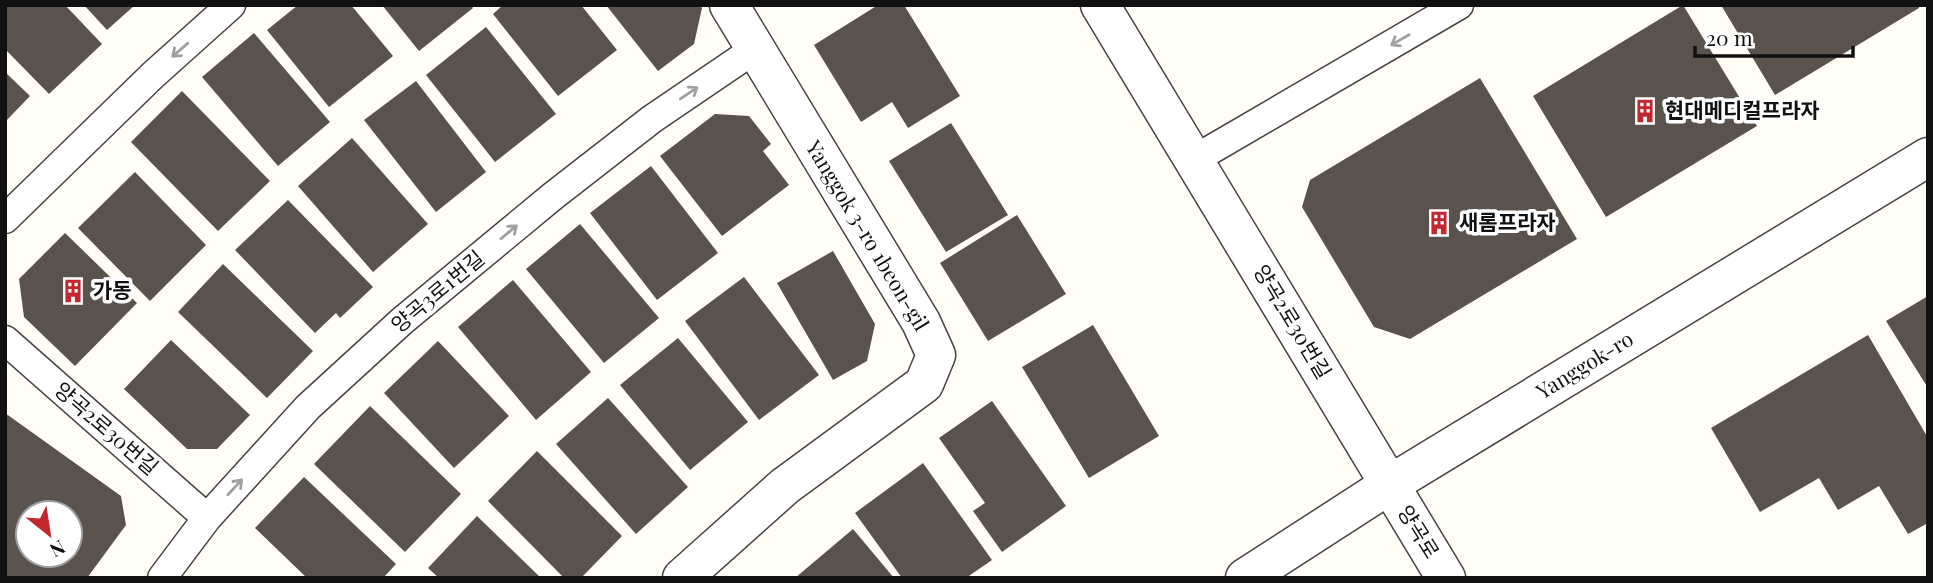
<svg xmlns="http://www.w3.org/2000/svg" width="1933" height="583" viewBox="0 0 1933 583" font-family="'Playfair Display','Noto Sans KR',serif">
<rect width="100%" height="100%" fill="#fffdf5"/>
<!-- building -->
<path fill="#5a524d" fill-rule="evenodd" d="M5,5h60l37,39 -53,50 -44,-45z
M84,5h51l-28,25z
M298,5h53l42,51 -64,51 -62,-77z
M382,5h89l2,3 -54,43z
M503,5h78l36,45 -59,46 -65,-82z
M606,5h94l2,3 -8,36 -36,27z
M878,5h26l56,91 -52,32 -16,-26 -31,20 -47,-77z
M1683,5l74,121 -151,91 -73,-121z
M1721,5h198v3l-144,87z
M486,27l70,87 -61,48 -69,-87z
M254,33l76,89 -52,44 -76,-89z
M5,72l25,24 -25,26z
M1480,78l97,161 -167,100 -36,-12 -72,-120 8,-27z
M416,81l70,91 -50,40 -72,-92z
M182,91l88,90 -52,50 -87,-89z
M715,114l34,2 22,28 -8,7 26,34 -67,51 -62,-80z
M951,123l57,92 -62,37 -57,-91z
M352,138l76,86 -55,48 -75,-86z
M651,166l67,87 -61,47 -67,-87z
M135,172l71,73 -56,56 -72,-73z
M288,200l85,87 -33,31 -4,-5 -21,20 -80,-83z
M1017,215l49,79 -78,47 -48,-78z
M580,224l79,94 -55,45 -78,-94z
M65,233l72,70 -62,63 -51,-49 -5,-38z
M833,251l42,73 -8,37 -34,19 -56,-97z
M223,264l90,87 -46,47 -89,-86z
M744,277l75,98 -60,45 -74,-99z
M513,280l78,92 -55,48 -78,-93z
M1928,296v92l-42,-67z
M1093,325l66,111 -70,42 -67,-111z
M1868,335l60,103v85l-20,11 -29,-48 -41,24 -19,-32 -59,34 -49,-84z
M678,338l70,84 -58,48 -70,-85z
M171,340l79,75 -33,34h-30l-63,-60z
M438,341l71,75 -55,52 -70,-75z
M608,398l80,89 -52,47 -80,-90z
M992,401l74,105 -64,46 -29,-41 12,-8 -46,-65z
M370,406l91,88 -56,58 -91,-88z
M5,413l116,83 5,29 -39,53h-82zM28,513h42v42h-42z
M537,451l85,85 -41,42h-17l-76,-77z
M923,463l69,97 -26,18h-64l-47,-65z
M304,477l92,87 -13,14h-76l-52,-50z
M477,516l64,62h-102l-11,-10z
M853,529l41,49h-99z"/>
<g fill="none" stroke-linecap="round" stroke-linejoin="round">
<!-- service casing -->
<g stroke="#444" stroke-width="31">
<path id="service" d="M1195,159l264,-154
M5,219l148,-144 78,-70
M5,340l202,178
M162,578l45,-60 101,-111 94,-86 151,-125 99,-77 103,-70"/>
</g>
<!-- minor casing -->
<g stroke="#444" stroke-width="41">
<path id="minor" d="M1100,5l346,573
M682,578l103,-92 139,-102 12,-29 -15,-33 -192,-317"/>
</g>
<!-- tertiary casing -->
<g stroke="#444" stroke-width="41">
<g id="tertiary">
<path id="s1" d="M1245,578l144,-93 539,-328"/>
</g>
</g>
<!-- service -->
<use href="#service" stroke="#fff" stroke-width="28"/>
<!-- minor -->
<use href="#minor" stroke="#fff" stroke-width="38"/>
<!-- tertiary -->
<use href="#tertiary" stroke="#fff" stroke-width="38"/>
</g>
<!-- one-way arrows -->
<defs><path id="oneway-shaft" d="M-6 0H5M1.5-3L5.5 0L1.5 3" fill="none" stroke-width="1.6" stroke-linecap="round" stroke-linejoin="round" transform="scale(1.75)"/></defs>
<g stroke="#a0a0a0">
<use href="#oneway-shaft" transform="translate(1400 40) rotate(150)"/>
<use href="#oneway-shaft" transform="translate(180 50) rotate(139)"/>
<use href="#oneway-shaft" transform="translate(689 93) rotate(-34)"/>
<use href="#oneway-shaft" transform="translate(509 232) rotate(-40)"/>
<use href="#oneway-shaft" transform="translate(235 487) rotate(-47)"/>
</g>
<!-- icons -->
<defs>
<g id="building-bare" transform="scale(1.89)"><path d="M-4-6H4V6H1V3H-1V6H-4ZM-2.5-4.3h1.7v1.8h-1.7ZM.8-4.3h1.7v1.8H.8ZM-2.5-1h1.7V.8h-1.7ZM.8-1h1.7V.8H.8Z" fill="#c4262e" stroke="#fff" stroke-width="2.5" paint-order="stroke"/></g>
</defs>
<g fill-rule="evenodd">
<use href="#building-bare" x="1645" y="111"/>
<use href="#building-bare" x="1439" y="223"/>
<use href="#building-bare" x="73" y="291"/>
</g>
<g text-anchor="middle" stroke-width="7" stroke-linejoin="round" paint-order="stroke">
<!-- poi labels -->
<g font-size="21" font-weight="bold" fill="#111" stroke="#fff" text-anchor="start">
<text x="1665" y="118">현대메디컬프라자</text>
<text x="1459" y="230">새롬프라자</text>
<text x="93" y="298">가동</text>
</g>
<!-- street labels -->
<g font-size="21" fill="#111" stroke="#fff">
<text transform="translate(867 236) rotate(59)" y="7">Yanggok 3-ro 1beon-gil</text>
<text transform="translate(438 292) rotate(-40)" y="7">양곡3로1번길</text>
<text transform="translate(1292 322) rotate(59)" y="7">양곡2로30번길</text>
<text dy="7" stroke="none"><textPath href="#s1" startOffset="401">Yanggok-ro</textPath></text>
<text transform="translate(106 429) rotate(41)" y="7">양곡2로30번길</text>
<text transform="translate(1418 532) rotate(58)" y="7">양곡로</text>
</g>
</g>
<!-- border -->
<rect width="1933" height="583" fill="none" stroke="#111111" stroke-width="14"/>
<!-- north arrow -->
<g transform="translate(49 534) rotate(150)"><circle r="33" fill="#ffffff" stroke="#a0a0a0" stroke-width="2"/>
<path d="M0-5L12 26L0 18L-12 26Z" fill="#c4262e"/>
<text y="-10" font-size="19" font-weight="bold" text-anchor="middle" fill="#111111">N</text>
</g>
<!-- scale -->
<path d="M1695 46v10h158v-10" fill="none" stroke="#111111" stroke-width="3.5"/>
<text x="1706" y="46" font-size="21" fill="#111111" stroke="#ffffff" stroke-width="5" paint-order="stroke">20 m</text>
</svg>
